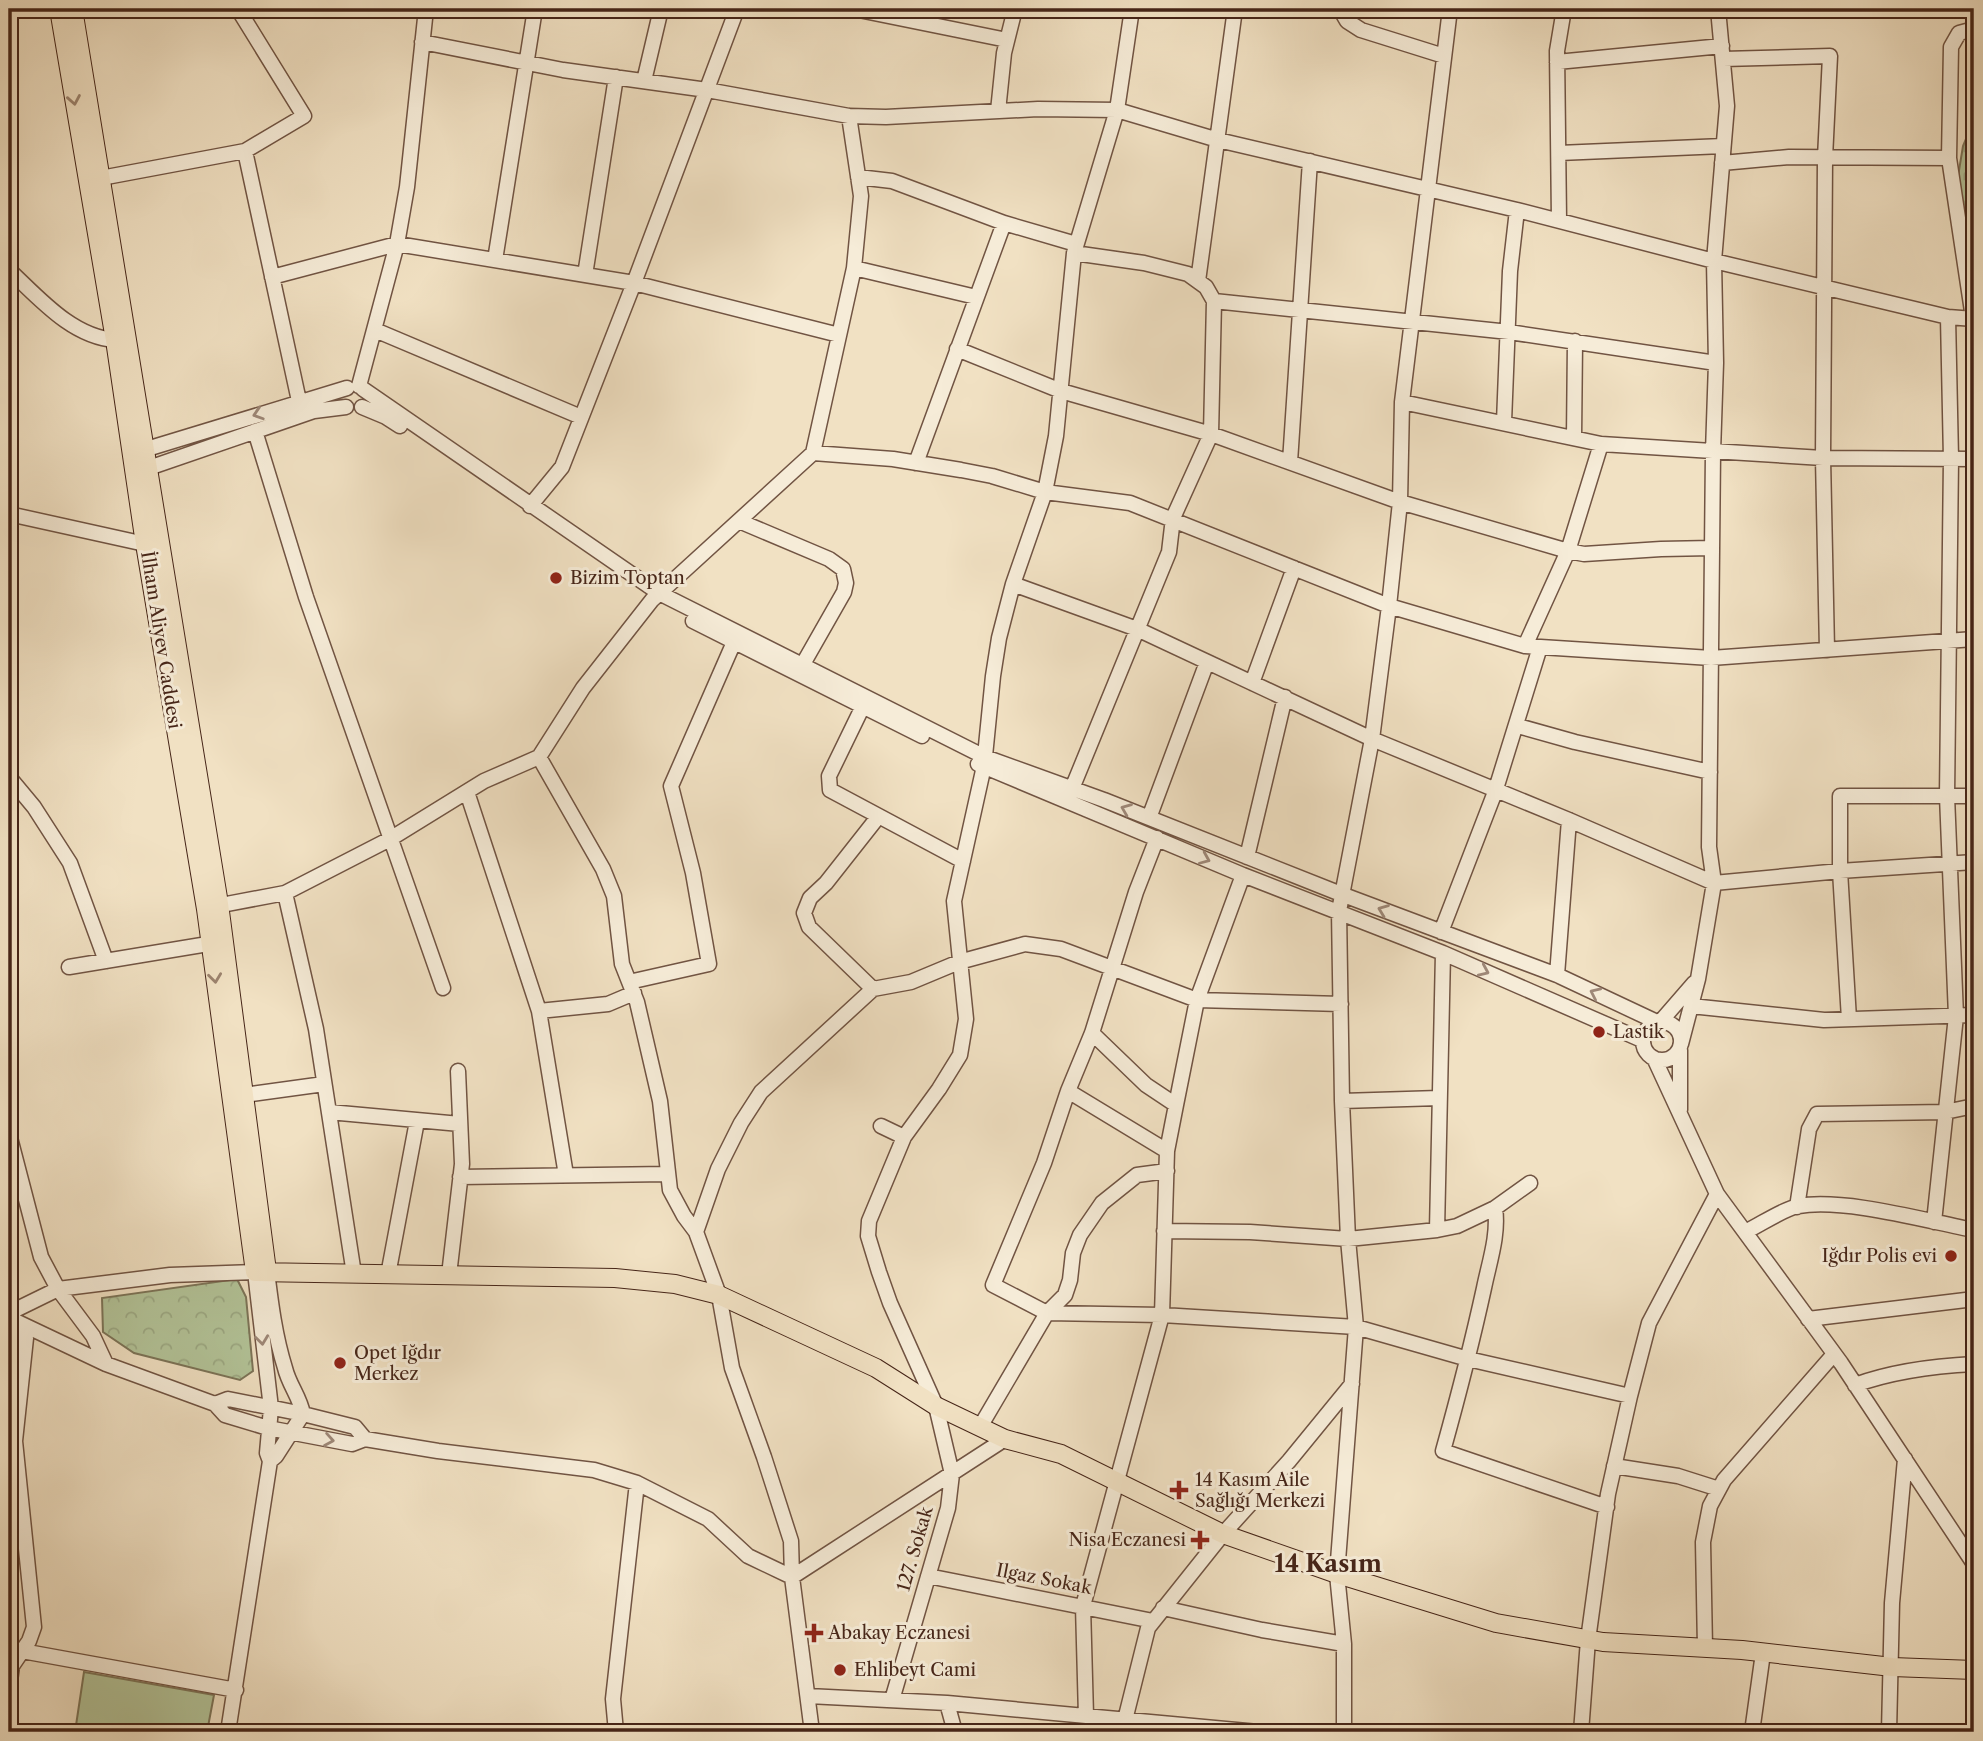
<svg xmlns="http://www.w3.org/2000/svg" width="1983" height="1741" viewBox="0 0 1983 1741" font-family="'Libre Caslon Text',serif">
<defs>
<pattern id="cemetery-stones" width="16" height="16" patternUnits="userSpaceOnUse" patternTransform="scale(1.75)"><rect width="16" height="16" fill="#b3c499"/><path d="M2 7V4a2 2 0 0 1 4 0v3zM10 15v-3a2 2 0 0 1 4 0v3z" fill="#9ba883"/></pattern>
<pattern id="park-crowns" width="20" height="18" patternUnits="userSpaceOnUse" patternTransform="scale(1.75)"><rect width="20" height="18" fill="#b3c499"/><path d="M2 6a3 3 0 1 1 6 0M12 15a3 3 0 1 1 6 0" fill="none" stroke="#9ba883"/></pattern>
</defs>
<rect width="100%" height="100%" fill="#f1e1c3"/>
<filter id="stains"><feTurbulence type="fractalNoise" baseFrequency=".00286" numOctaves="4"/><feColorMatrix values="0 0 0 0 .2 0 0 0 0 .09 0 0 0 0 .02 0 0 0 .5 -.17"/></filter>
<radialGradient id="worn" r=".72"><stop offset=".6" stop-color="#630" stop-opacity="0"/><stop offset="1" stop-color="#630" stop-opacity=".3"/></radialGradient>
<!-- cemetery -->
<path fill="url(#cemetery-stones)" stroke="#7c7458" stroke-width="2" d="M1974,120v175l-21,-88 10,-61z"/>
<!-- park -->
<path fill="url(#park-crowns)" stroke="#7c7458" stroke-width="2" d="M237,1279l9,18 7,74 -13,9 -106,-27 -31,-21 -1,-34z"/>
<!-- pitch -->
<path fill="#b3c499" stroke="#7c7458" stroke-width="2" d="M1969,1168h5v37h-6z
M84,1672l130,23 -7,37h-132z"/>
<g fill="none" stroke-linecap="round" stroke-linejoin="round">
<!-- minor casing -->
<g stroke="#715443" stroke-width="17">
<path id="minor" d="M854,9l153,31
M1340,9l7,12 14,9 83,26
M422,42l141,28 144,20 142,26 37,1 152,-8 79,1 101,30 299,70 197,51 234,56 26,2
M1723,59l107,-3 -5,102 -2,300 4,192
M1557,62l165,-16
M644,81l17,-72
M998,111l6,-58 11,-44
M245,151l54,250
M1559,153l164,-7
M1949,158l2,-111 8,-14 15,-4
M1722,163l67,-6 160,1 24,160
M858,177l34,4 112,42
M101,178l144,-27 59,-35 -66,-107
M1559,220l-2,-169 7,-42
M495,260l40,-251
M854,268l122,29
M9,270c30,28 63,67 106,70
M585,275l31,-198
M272,277l125,-33 237,39 205,52
M1198,281l37,-272
M1214,301l295,31 207,31
M375,330l206,87
M957,349l104,42 150,43 189,68 168,49 16,3 77,-5 51,-1
M359,386l38,-142 10,-57 19,-178
M363,389l296,204 326,164 119,43 237,94 216,81 100,47
M1402,402l199,42 222,14 151,1
M362,407l24,10 14,9
M1504,422l6,-151 7,-61
M255,431l51,166 137,391
M1574,438l1,-97
M137,452l210,-64
M813,453l80,6 68,11 31,6 53,16 85,11 259,103 136,40 186,12 263,-19
M1290,462l20,-301
M916,463l88,-240 72,21
M140,471l174,-60 32,-4
M530,506l32,-39 72,-184 103,-274
M9,514l136,30
M739,521l90,38 14,10 3,14 -2,9 -41,72
M1013,584l124,45 235,110 197,81 145,63 126,-12 134,-9
M693,621l229,115
M1525,646l43,-95 33,-107
M1252,683l42,-115
M863,706l-34,70 1,14 133,71
M1518,726l57,16 135,30
M539,757l64,112 11,27 8,68 15,38 23,99 10,89 14,26 12,16 23,63 13,73 32,89 27,84 1,36 20,155
M978,764l265,111 200,78 199,87
M9,777l25,30 36,56 36,98
M467,792l72,219 27,164
M1069,796l100,-244 4,-34 38,-84 3,-133 -8,-14 -18,-13 -44,-11 -70,-10
M1149,818l58,-156
M1157,838l-21,54 -44,141 -24,58 -24,72 -51,122 54,28 115,2 194,12 112,32 162,37
M1247,857l38,-160
M285,893l31,136 38,245
M211,907l74,-14 105,-54 94,-58 55,-24 44,-69 69,-88 161,-147 41,-185 7,-72 -12,-80
M1441,932l54,-140 45,-145
M69,967l151,-25
M1557,975l12,-155
M629,982l80,-18 -16,-91 -22,-87 63,-144
M873,989l-64,-62 -5,-14 6,-15 16,-15 52,-66
M1691,1006l133,14 150,-5
M539,1011l69,-7 26,-11
M1849,1019l-9,-148v-75h134
M1661,1021l33,-38
M1643 1041a19 19 0 1 1 38 0a19 19 0 1 1-38 0Z
M1092,1033l54,52 30,20
M1681,1044l17,-65 16,-96 -5,-36 4,-395 3,-89 -2,-102 13,-155 -9,-97
M1680,1050v60
M1654,1058l63,136 124,169 133,201
M1068,1091l99,60
M244,1095l80,-11
M1342,1101l97,-3
M329,1112l131,12
M881,1126l23,11
M9,1134l32,123 17,32 35,47 13,28
M460,1177l207,-3
M1797,1207l12,-78 8,-15 128,-2 29,-6
M1495,1208c4,27 -6,55 -11,80 -12,55 -26,109 -41,163l164,56
M1934,1222l22,-206 -9,-220 4,-337 -3,-142
M1437,1230l6,-277
M1164,1231l86,1 98,7 89,-9 20,-4 38,-18 35,-25
M696,1232l22,-63 23,-46 20,-31 112,-103 38,-7 48,-20 66,-18 36,5 136,51 144,4
M1745,1232c15,-7 38,-23 53,-26 48,-8 128,15 176,24
M267,1271c4,33 8,65 18,97 4,17 15,29 18,46l-27,42 -6,5
M388,1275l29,-154
M449,1275l13,-111 -4,-93
M9,1313l49,-24 112,-14 85,-3 16,136 -4,45 3,8 -42,271
M9,1318l97,46 109,40 10,11 43,13 84,16 13,-5 73,12 156,19 43,13 71,36 40,37 44,21 213,-138
M1808,1319l166,-20
M1855,1385c38,-14 79,-19 119,-21
M215,1404l13,-5 75,15 52,13 10,12
M980,1427l67,-114 18,-18 5,-15 3,-27 7,-18 22,-32 35,-28 30,-4
M1614,1466l64,10 41,13
M928,1576l225,45
M1163,1608l99,22 82,14
M1705,1648l-2,-106 7,-36 14,-26 110,-126
M22,1651l214,39
M9,1689l3,-23 17,-25 5,-14 -19,-186 11,-103 -16,-17
M808,1696l139,7 311,29
M892,1700l56,-192 4,-34 -16,-68 -46,-103 -11,-31 -11,-36 1,-15 35,-84 35,-48 21,-34 6,-36 -12,-118 30,-135 9,-90 6,-38 14,-54 32,-92 11,-56 18,-183 43,-143 15,-101
M947,1703l8,29
M1086,1716l-3,-110 79,-291 5,-164 9,-46 21,-105 46,-125
M616,1732l-3,-33 24,-216
M1122,1732l26,-104 75,-94 66,-73 63,-77
M1344,1732v-88l-7,-70 19,-247 -8,-88 -6,-138 -3,-190 33,-172 17,-133 11,-104 2,-100 48,-393
M1581,1732l7,-92 20,-146 22,-98 19,-73 68,-129
M1752,1732l11,-79
M1889,1732l3,-129 13,-144"/>
</g>
<!-- major casing -->
<g stroke="#462518" stroke-width="20">
<path id="major" d="M59,9l56,331 30,204 61,365 49,363 360,6 60,6 44,11 71,33 86,40 60,38 69,33 56,15 162,80 114,40 159,49 107,19 139,8 150,17 82,3
M73,9l146,895 48,367"/>
</g>
<!-- minor -->
<use href="#minor" stroke="#f6ecd8" stroke-width="14"/>
<!-- major -->
<use href="#major" stroke="#f1e1c3" stroke-width="18"/>
</g>
<!-- one-way arrows -->
<defs><path id="oneway-chevron" d="M-2-3.5L2.5 0L-2 3.5" fill="none" stroke-width="1.6" stroke-linecap="round" stroke-linejoin="round" transform="scale(1.75)"/></defs>
<g stroke="#9c836e">
<use href="#oneway-chevron" transform="translate(74 100) rotate(80)"/>
<use href="#oneway-chevron" transform="translate(215 978) rotate(83)"/>
</g>
<g stroke="#9e8878">
<use href="#oneway-chevron" transform="translate(258 414) rotate(162)"/>
<use href="#oneway-chevron" transform="translate(1126 809) rotate(-158)"/>
<use href="#oneway-chevron" transform="translate(1205 859) rotate(23)"/>
<use href="#oneway-chevron" transform="translate(1383 910) rotate(-159)"/>
<use href="#oneway-chevron" transform="translate(1484 971) rotate(24)"/>
<use href="#oneway-chevron" transform="translate(1595 993) rotate(-155)"/>
<use href="#oneway-chevron" transform="translate(262 1340) rotate(83)"/>
<use href="#oneway-chevron" transform="translate(329 1440) rotate(10)"/>
</g>
<!-- markers -->
<g fill="#8f2418" stroke="#f6ecd8" stroke-width="2.5">
<circle cx="556" cy="578" r="7"/>
<circle cx="1599" cy="1032" r="7"/>
<circle cx="1951" cy="1256" r="7"/>
<circle cx="340" cy="1363" r="7"/>
<path d="M1175.5 1479.5h7v7h7v7h-7v7h-7v-7h-7v-7h7z"/>
<path d="M1196.5 1529.5h7v7h7v7h-7v7h-7v-7h-7v-7h7z"/>
<path d="M810.5 1622.5h7v7h7v7h-7v7h-7v-7h-7v-7h7z"/>
<circle cx="840" cy="1670" r="7"/>
</g>
<g text-anchor="middle" stroke-width="6" stroke-linejoin="round" paint-order="stroke">
<!-- poi labels -->
<g font-size="18" fill="#462518" stroke="#f6ecd8" text-anchor="start">
<text x="570" y="584">Bizim Toptan</text>
<text x="1613" y="1038">Lastik</text>
<text x="1937" y="1262" text-anchor="end">Iğdır Polis evi</text>
<text x="354" y="1359">Opet Iğdır<tspan x="354" dy="21">Merkez</tspan></text>
<text x="1195" y="1486">14 Kasım Aile<tspan x="1195" dy="21">Sağlığı Merkezi</tspan></text>
<text x="1186" y="1546" text-anchor="end">Nisa Eczanesi</text>
<text x="828" y="1639">Abakay Eczanesi</text>
<text x="854" y="1676">Ehlibeyt Cami</text>
</g>
<!-- street labels -->
<g font-size="18" fill="#462518" stroke="#f6ecd8">
<text transform="translate(161 640) rotate(81)" y="6">İlham Aliyev Caddesi</text>
<text transform="translate(915 1549) rotate(-74)" y="6">127. Sokak</text>
<text transform="translate(1044 1579) rotate(11)" y="6">Ilgaz Sokak</text>
</g>
<!-- district labels -->
<g font-size="24" font-weight="bold" fill="#462518" stroke="#f6ecd8">
<text x="1328" y="1572">14 Kasım</text>
</g>
</g>
<!-- margin -->
<rect width="1983" height="1741" fill="none" stroke="#f1e1c3" stroke-width="35"/>
<rect x="10" y="10" width="1962" height="1720" fill="none" stroke="#462518" stroke-width="3.5"/>
<rect x="18" y="18" width="1948" height="1706" fill="none" stroke="#462518" stroke-width="2"/>
<rect width="100%" height="100%" filter="url(#stains)"/>
<rect width="100%" height="100%" fill="url(#worn)"/>
</svg>
